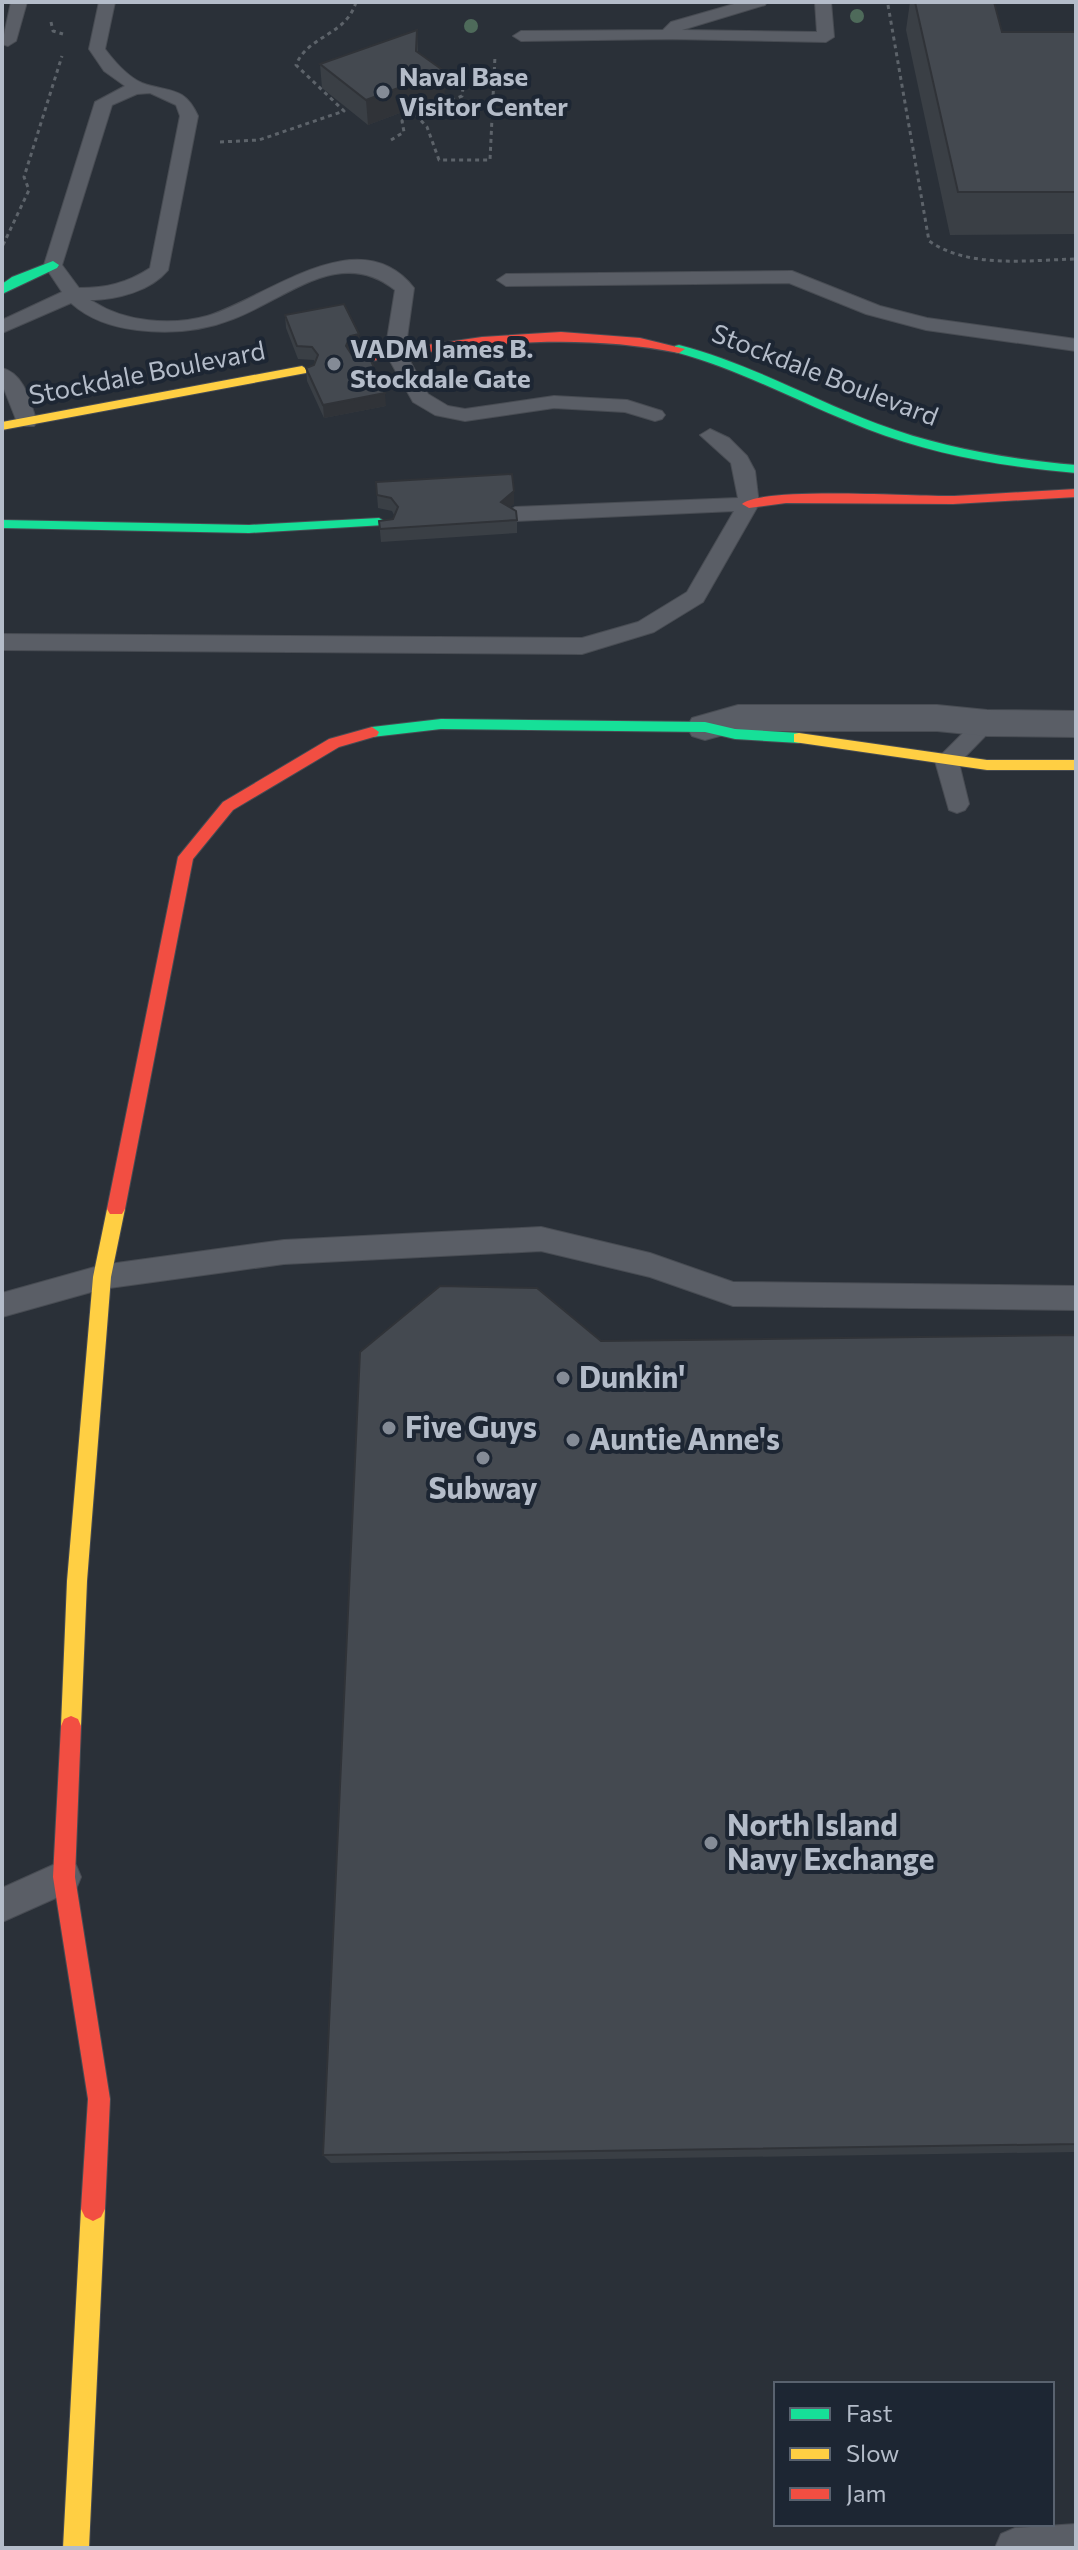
<svg xmlns="http://www.w3.org/2000/svg" width="1078" height="2550" viewBox="0 0 1078 2550" font-family="Commissioner,sans-serif">
<rect width="100%" height="100%" fill="#2a3038"/>
<g fill="none" stroke-linecap="round" stroke-linejoin="round">
<!-- lane casing -->
<g stroke="#484c53" stroke-width="2">
<path id="lane" d="M11,2h16l-11,39 -8,5 -6,-2z
M99,2h16l-10,47c9,12 23,28 37,34 27,10 42,2 56,33l-30,154c-17,21 -52,30 -78,30l4,2c31,20 77,24 113,14 60,-18 152,-98 207,-28l-9,64 23,42 20,12 17,3 89,-13 73,4 35,11 3,4 -3,4 -7,2 -30,-9 -71,-4 -89,13 -30,-6 -22,-13 -28,-50 10,-62c-55,-44 -107,8 -162,29 -30,12 -63,15 -96,11 -25,-3 -47,-10 -66,-27l-69,30v-13l60,-28 -18,-27 51,-163 30,-16 -21,-15 -15,-22zM150,93l26,12 4,11 -30,152c-23,15 -44,20 -71,20l-17,-23 50,-160 25,-11z
M741,2h26l-2,3 -83,25 135,2 -2,-30h16l3,35 -8,5 -155,-3 -150,2 -8,-5 8,-5 142,-1 8,-8z
M792,271l88,35 47,12 149,21v12l-150,-21 -60,-16 -77,-31 -283,3 -9,-6 9,-6z
M2,368c23,6 28,34 35,54l-3,4h-14l-3,-4 -15,-38z
M710,429l19,9 18,18 8,15 4,33 -56,98 -49,30 -72,22 -580,-4v-16l580,4 56,-16 49,-30 47,-81 -219,10 -11,-7 11,-7 223,-9 -7,-35 -31,-28z
M987,715l8,2 3,6 -39,40 10,41 -4,6 -8,3 -8,-3 -14,-49 44,-44z
M541,1227l109,26 83,29 343,4v24l-343,-4 -83,-29 -109,-26 -257,13 -182,25 -100,28v-24l100,-28 182,-25z
M64,1860l12,5 5,12 -5,12 -74,33v-34z
M1076,2524v24h-81l6,-14 14,-6z"/>
</g>
<!-- street casing -->
<g stroke="#484c53" stroke-width="2">
<path id="street" d="M738,705h199l50,5 89,1v26l-89,-1 -50,-5h-199l-33,9 -13,-4 -5,-9 5,-9z"/>
</g>
<!-- fast casing -->
<g stroke="#484c53" stroke-width="2">
<path id="fast" d="M53,261l6,4 -2,3 -55,26v-10l10,-7z
M679,345c70,18 132,54 199,79 64,24 130,35 198,41v8c-71,-6 -142,-18 -209,-44 -65,-25 -125,-59 -192,-77v-6z
M379,518l7,4 -2,3 -135,8 -247,-5v-8l247,5z
M441,719l264,3 30,7 64,4 7,5 -7,5 -64,-4 -30,-7 -264,-3 -69,8 -7,-5 7,-5z"/>
</g>
<!-- slow casing -->
<g stroke="#484c53" stroke-width="2">
<path id="slow" d="M302,366l6,4 -2,3 -304,57v-8z
M799,733l188,27h89v10h-89l-193,-28v-8z
M116,1202l6,2 3,5 -14,68 -24,304 -6,145 -3,7 -7,3 -7,-3 -3,-7 6,-145 26,-304 14,-68 3,-5z
M93,2197l8,4 4,8 -16,339h-26l18,-339 4,-8z"/>
</g>
<!-- jam casing -->
<g stroke="#484c53" stroke-width="2">
<path id="jam" d="M561,332l79,6 45,11 -6,4c-106,-21 -208,-9 -314,9l-6,-4 6,-4 117,-17z
M1076,489v8l-123,7 -167,-1 -37,5 -7,-4c22,-18 175,-7 212,-8 41,-2 81,-5 122,-7z
M372,727l7,5 -2,4 -38,11 -106,63 -40,49 -68,350 -3,5h-12l-3,-5 71,-352 45,-55 106,-63z
M71,1716l7,3 3,7 -6,151 35,222 -5,110 -4,8 -8,4 -8,-4 -4,-8 7,-110 -35,-222 8,-151 3,-7z"/>
</g>
<!-- path -->
<path stroke="#5d636a" stroke-width="3" stroke-dasharray="4 4" stroke-linecap="butt" d="M888,5l41,236c41,28 99,19 147,18
M51,22l2,9 10,3
M410,109l17,18 12,33h51l5,-104
M391,140l13,-8 -2,-11 4,-3 56,-22 1,-8 -4,-6 -19,-7
M220,142l39,-2 85,-29 -48,-46c12,-30 50,-29 60,-63
M3,245l26,-55 -5,-13 38,-121"/>
<!-- lane -->
<use href="#lane" fill="#5a5e66" fill-rule="evenodd"/>
<!-- street -->
<use href="#street" fill="#5a5e66" fill-rule="evenodd"/>
<!-- fast -->
<use href="#fast" fill="#16e098" fill-rule="evenodd"/>
<!-- slow -->
<use href="#slow" fill="#ffcf43" fill-rule="evenodd"/>
<!-- jam -->
<use href="#jam" fill="#f24e42" fill-rule="evenodd"/>
</g>
<!-- trees -->
<g fill="#4e6a5a">
<circle cx="857" cy="16" r="7"/>
<circle cx="471" cy="26" r="7"/>
</g>
<!-- wall -->
<path fill="#3a3f45" d="M910,2h84l8,30h74v202l-126,1 -44,-205z
M417,30l1,22 27,44 -77,29 -46,-37 -2,-24z
M285,315l75,32 -9,3 -1,2 36,54 -62,12 -17,-37 -1,-13 8,-3 1,-3 -1,-2 -16,-1 -12,-31z
M376,482l138,22 -4,3 7,13v13l-136,9 -2,-21 14,-2 1,-4 -2,-4 -14,-3z
M1076,1335v817l-745,11 -8,-8 278,-814z"/>
<!-- shaded-wall -->
<path fill="#303338" d="M444,71l1,25 -77,29 -2,-25z
M359,334l1,13 -9,3 -4,9 -1,-13 4,-10z
M385,393l1,13 -62,12 -1,-13z
M514,491v13l-13,11v-13z"/>
<!-- building -->
<path fill="#444950" stroke="#303338" stroke-width="2" d="M915,2h79l8,30h74v160h-118z
M417,30l-1,21 28,20 -78,29 -46,-36z
M344,304l15,30 -9,2 -4,10 6,9 17,1 16,37 -62,12 -17,-37 8,-3 4,-10 -6,-8 -15,-1 -12,-31z
M512,474l2,17 -13,11 15,9 1,9 -137,9 -1,-8 14,-2 5,-12 -7,-9 -14,-3 -1,-13z
M440,1286l97,2 64,53 475,-6v809l-753,11 37,-803z"/>
<!-- markers -->
<g fill="#848b96" stroke="#1d2633" stroke-width="3">
<circle cx="383" cy="92" r="8"/>
<circle cx="334" cy="364" r="8"/>
<circle cx="563" cy="1378" r="8"/>
<circle cx="389" cy="1428" r="8"/>
<circle cx="573" cy="1440" r="8"/>
<circle cx="483" cy="1458" r="8"/>
<circle cx="711" cy="1843" r="8"/>
</g>
<g text-anchor="middle" stroke-width="8" stroke-linejoin="round" paint-order="stroke">
<!-- far-poi labels -->
<g font-size="26" font-weight="bold" fill="#b4bcc9" stroke="#1d2633" text-anchor="start">
<text x="399" y="86">Naval Base<tspan x="399" dy="30">Visitor Center</tspan></text>
<text x="350" y="358">VADM James B.<tspan x="350" dy="30">Stockdale Gate</tspan></text>
</g>
<!-- far-street labels -->
<g font-size="26" fill="#b4bcc9" stroke="#1d2633">
<text transform="translate(147 373) rotate(-11)" y="9">Stockdale Boulevard</text>
<text transform="translate(825 375) rotate(21)" y="9">Stockdale Boulevard</text>
</g>
<!-- poi labels -->
<g font-size="30" font-weight="bold" fill="#b4bcc9" stroke="#1d2633" text-anchor="start">
<text x="579" y="1388">Dunkin'</text>
<text x="405" y="1438">Five Guys</text>
<text x="589" y="1450">Auntie Anne's</text>
<text x="483" y="1499" text-anchor="middle">Subway</text>
<text x="727" y="1836">North Island<tspan x="727" dy="34">Navy Exchange</tspan></text>
</g>
</g>
<!-- border -->
<rect width="1078" height="2550" fill="none" stroke="#b4bcc9" stroke-width="8"/>
<!-- legend -->
<rect x="774" y="2382" width="280" height="144" fill="#1d2633" stroke="#59626f" stroke-width="2"/>
<rect x="790" y="2408" width="40" height="12" fill="#16e098" stroke="#59626f" stroke-width="2"/>
<text x="846" y="2422" font-size="24" fill="#b4bcc9">Fast</text>
<rect x="790" y="2448" width="40" height="12" fill="#ffcf43" stroke="#59626f" stroke-width="2"/>
<text x="846" y="2462" font-size="24" fill="#b4bcc9">Slow</text>
<rect x="790" y="2488" width="40" height="12" fill="#f24e42" stroke="#59626f" stroke-width="2"/>
<text x="846" y="2502" font-size="24" fill="#b4bcc9">Jam</text>
</svg>
